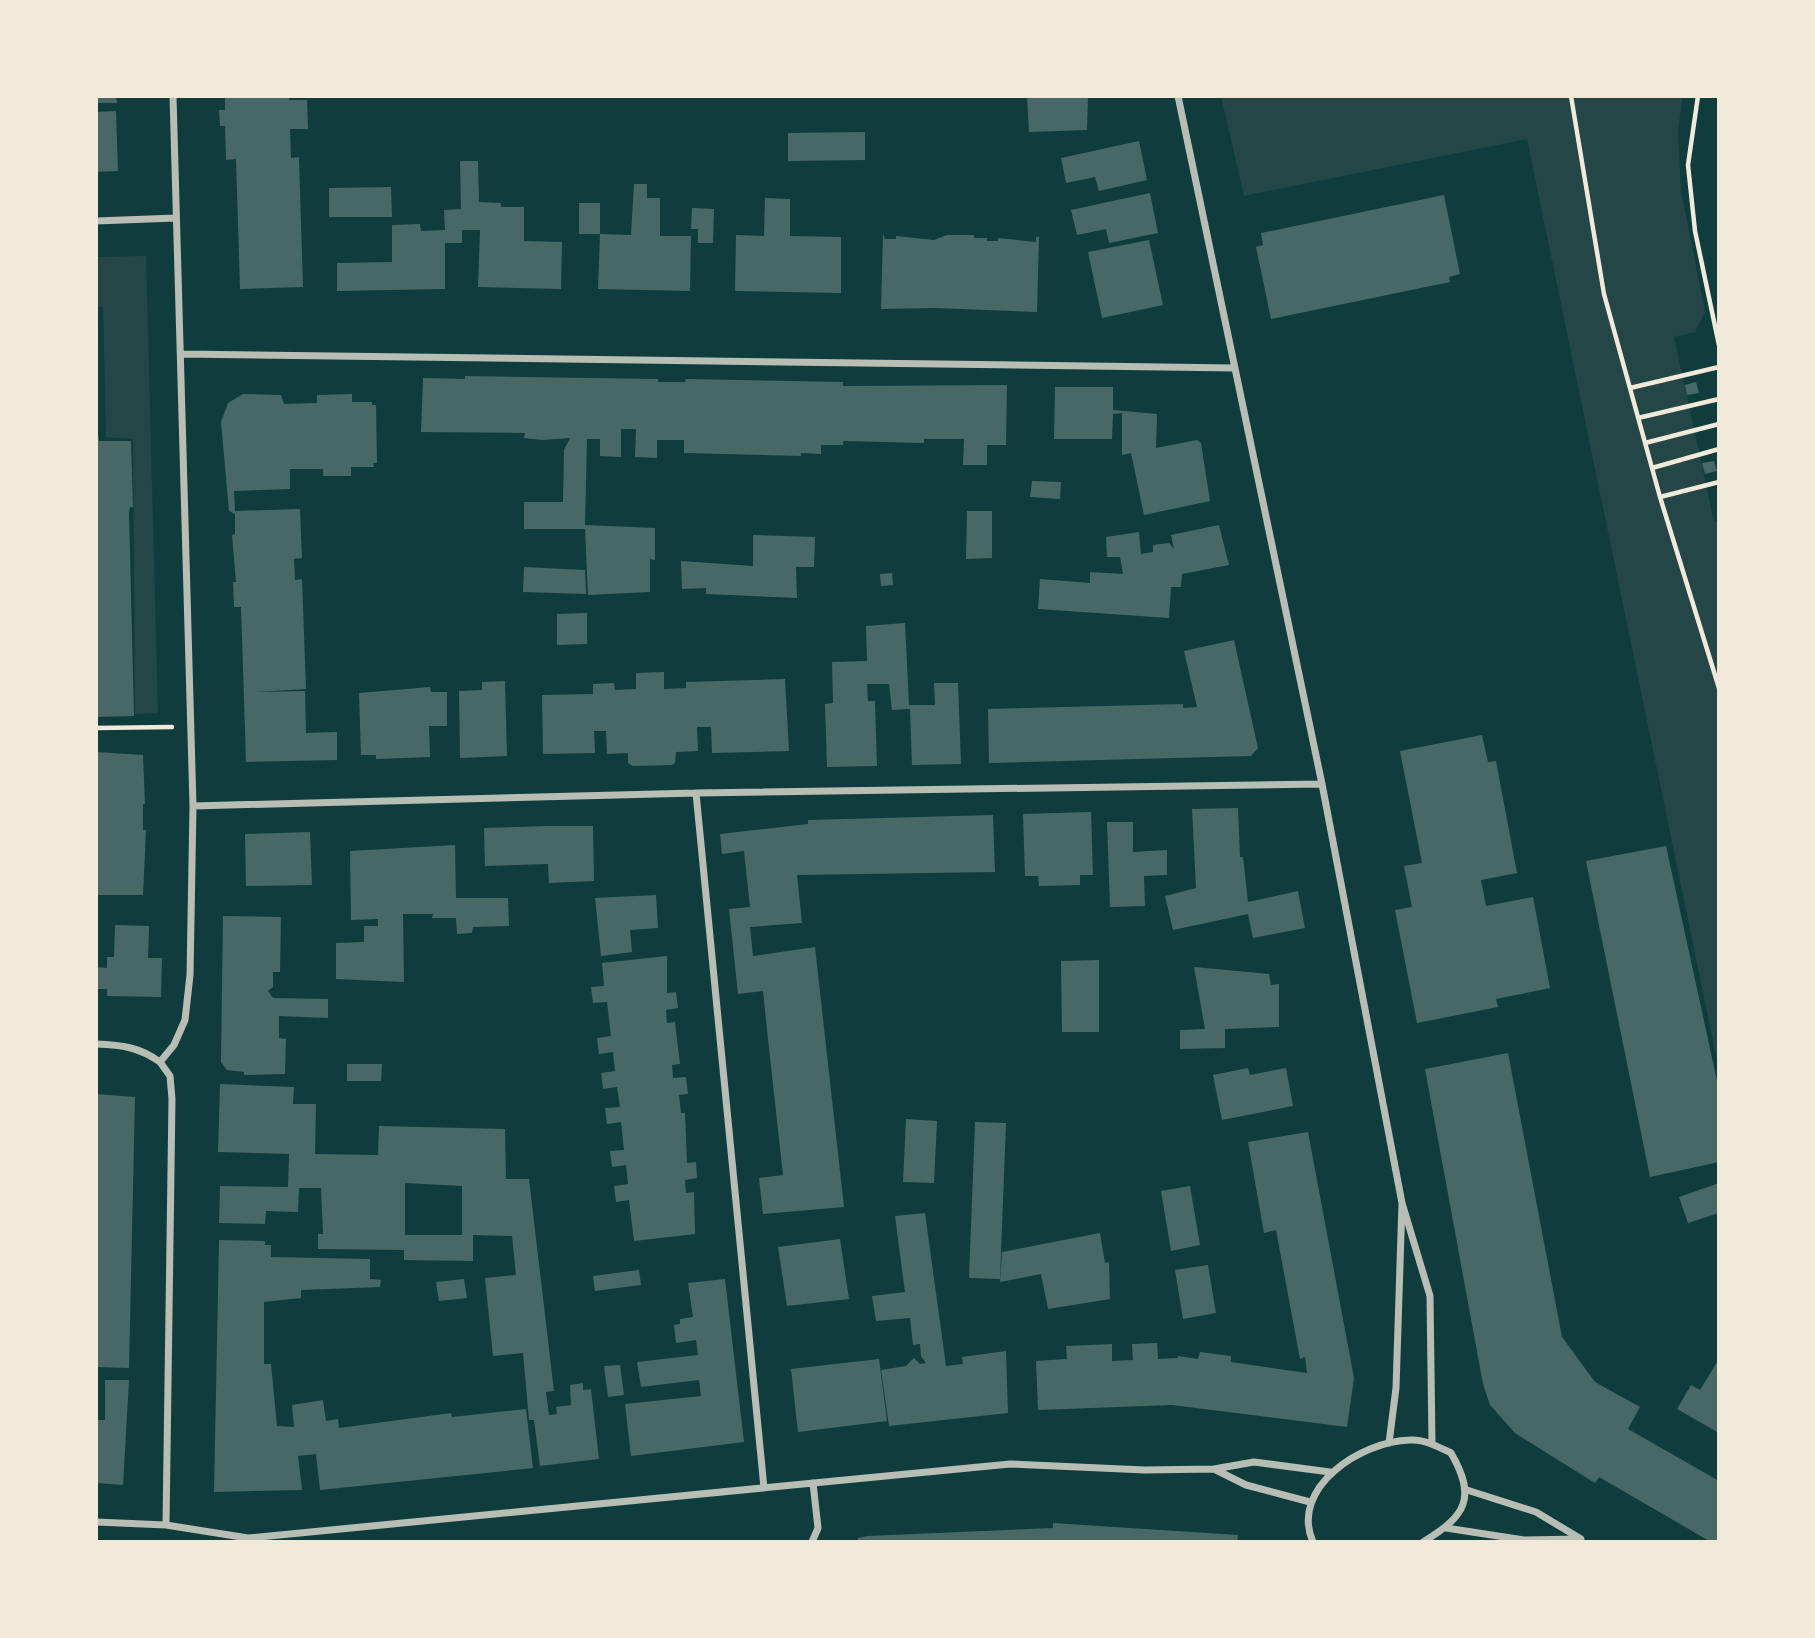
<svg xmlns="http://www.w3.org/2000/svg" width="1815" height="1638" viewBox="0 0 1815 1638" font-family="Mulish,sans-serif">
<rect width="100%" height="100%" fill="#0f3d3e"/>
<!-- green -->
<path fill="#244646" d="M1221,96h462l-5,33 3,62 24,121 -10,20 -21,5 40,184 5,-1v550l-192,-931 -283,57z
M146,256l12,457 -23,1 -2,-275 -27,-2 -3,-130 -7,-1v-49z"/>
<!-- building -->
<path fill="#486865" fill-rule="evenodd" d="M96,96h20l1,7h-21z
M225,96h64v4h18l1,29h-18l1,29 8,-1 4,130 -63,2 -4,-130 -10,1 -1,-34h-5l-1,-16h6z
M1027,96h61l-1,34 -58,2z
M116,111l2,60 -22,1v-60z
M865,132v28l-77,1v-28z
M1139,141l8,39 -48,11 -4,-14 -29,6 -5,-25z
M460,161h18l1,41 22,1v4h23v34l38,1 -1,47 -83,-2 2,-57h-18v13h-17v46l-108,2v-28l55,-1v-37l28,-1 1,7 24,-1 -1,-20 17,-1z
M634,184h13v14h13v38h31l-1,55 -92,-2 2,-55 31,1z
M391,187l1,30h-63v-29z
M1150,193l8,40 -49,10 -3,-14 -29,6 -6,-25z
M1444,195l16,79 -11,3 1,5 -179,37 -15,-72 7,-2 -2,-12z
M765,198l25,1v37l51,1v56l-106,-2 1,-56 28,1z
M579,203h21v31h-21z
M692,208l22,1 -1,34h-15v-14h-7z
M883,234l2,5h11v-3l38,4 13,-5h27v3h13v3h11v-3l38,4v-5h3l-2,75 -102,-4 -54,1z
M1149,240l14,65 -61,13 -14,-66z
M465,376l193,3v3h27l1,-3 157,3v4h6l158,-1 -1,60h-19v20h-24l1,-26h-40v4l-81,-2v4h-22v9l-20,-1v3l-117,-3v-13h-27v18l-22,-1 1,-28h-15v28l-21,-1v-17h-13l-2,86 70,3v32l-5,-1v33l-62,3 -3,-66h-61v-27h39l1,-52 6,-12 -28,2 -18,-2 1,-5 -104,-1 2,-54 42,1z
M1696,382l3,11 -12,2 -2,-10z
M1055,387h58v23l44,4 -1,34 41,-8 4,3 9,58 -66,14 -13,-62 -9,2v-42l-9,1 -1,25h-58z
M243,394l38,1 3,9 33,-1v-8l35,-1v8h20v3h4l1,58h-4l1,4h-23v9h-28v-7h-33v20l-56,2 1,20 65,-2 2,49 -8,1 1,21 7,-1 4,110 -52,3 51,-1 1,42 31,-1v28l-91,2 -5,-155h-7l-1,-25h3l-4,-47 3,-1v-20l-6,-3 -8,-89 7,-19z
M96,420l3,21h32l2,66h-3l-1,6 5,203 -38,1z
M1714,461l3,10 -12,3 -3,-11z
M1032,481l29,1 -1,17 -30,-2z
M967,511h25v47l-26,1z
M1219,525l10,40 -47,9 -1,13h-10l-2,31 -131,-9 2,-30 50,4v-11l33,2 -3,-17h-13l-1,-20 33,-5 2,22 12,-2v-7l16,-2 5,6 -3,-14z
M753,535l62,2 -1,30h-18l1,31 -91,-4v-6l-24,1 -1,-28 72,5z
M524,567l61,3 1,24 -63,-2z
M892,573l1,12 -12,1 -1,-12z
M587,613v31l-30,1v-31z
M905,623l4,82h26l-1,-22h24l3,81 -49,1 -2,-56 -18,1 -3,-26h-22l1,17h7l2,65 -50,1 -2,-63 8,-1 -1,-41 35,-1 -1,-35z
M1234,640l24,108 -7,8 -262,7 -1,-54 195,-5v4l14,-1 -13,-56z
M664,672v17l22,-1v-6l99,-3 4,72 -77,2 -1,-26h-14l1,24 -22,1 -1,11 -3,2 -39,1 -5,-3v-10l-21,1 -1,-23h-12l1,22 -52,1 -1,-59 51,-1v-10l21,-1 1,7 21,-1v-16z
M505,681l2,75 -47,2 -1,-67 23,-1v-8z
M430,687l1,5h16v34h-18l1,31 -54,2v-4h-15l-2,-62z
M1482,735l6,27 8,-1 21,112 -36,7 5,26 47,-9 17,91 -54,11 2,8 -81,16 -22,-113 17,-3 -8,-41 18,-3 -22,-112z
M96,752l47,3 2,49h-2v26h3l-3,65h-47z
M1238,808l2,49h3l5,45 50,-11 7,37 -52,10 -5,-24 -75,16 -8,-34 31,-8 -4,-79z
M1091,812l2,63h-13v10l-41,1 -1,-10h-13l-2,-62z
M993,815l2,57 -198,3 5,48 -52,4 3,29 62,-9 29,260 -81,7 -4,-36 24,-3 -15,-136 -5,-48 -25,3 -9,-85 21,-2 -6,-56 -22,3 -2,-20 88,-10v-4z
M1107,822h26v30l34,-2v25l-23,1 1,30 -35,1z
M547,826h46l1,55 -45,2 -1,-19 -63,2 -1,-38z
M310,832l2,53 -66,1 -1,-52z
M455,845l1,53h52l1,28 -36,1 -1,6 -15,1 -1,-16h-24l1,-4h-30l1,68 -68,-3v-36l28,-1v-16h14v-7l-27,1 -1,-69z
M1666,846l53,244v72l-69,15 -64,-316z
M656,895l2,33 -28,2 2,22 -31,4 -6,-58z
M223,916l58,1 -1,55h-7v15l-5,4 5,7 55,1v19l-49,-2v22l7,1 -1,35 -41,1v-3l-17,-2 -6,-8z
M115,925l34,1 -1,32h14l-1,39 -54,-1v-7h-11v-22l11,1v-11h7z
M667,956v37l9,-1 2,16 -12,2 1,13 8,-1 5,42 -8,1 1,13 13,-1 2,17 -9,1 2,18h4l2,50 9,-1 1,16 -12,2 1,13 8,-1 1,42 -61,7 -5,-41 -13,2 -2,-16 14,-2 -2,-19 -14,2 -2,-16 14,-1 -3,-28 -14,2 -2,-16 15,-1 -3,-20 -14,2 -2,-16 14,-2 -2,-19 -14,2 -2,-16 14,-2 -4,-34 -14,1 -2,-16 13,-1 -2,-23z
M1099,960v72h-37l-1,-71z
M1194,967l75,7 2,11 8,-1v43l-54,2v19l-45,1v-19l25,-1z
M1508,1053l54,284 33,45 45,25 -12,22 91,52v61h-8l-112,-65 -4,6 -80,-50 -25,-28 -7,-21 -58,-315z
M347,1064h35l-1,17h-34z
M1248,1068l2,7 36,-7 7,38 -71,14 -9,-45z
M220,1084l74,3 -1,17h23l-1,50 63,1 1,-29 126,3 1,50h23l25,212 -8,1 3,23 8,-1 -1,-7 15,-2 -1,-20 13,-2v7l8,-1 8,70 -59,7 -6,-46h-5l-6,-67 -30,3 -8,-78 31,-3 -4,-39 -39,-1v26l-69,-1v-10l-86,-1v-15h5l-2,-46h-22l-1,24 -32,-1 -1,13 -46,-1 1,-37 68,1 1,-33 -71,-2zM405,1183l57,3v49h-57z
M96,1094l39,3 -6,271 -33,-1z
M906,1119l31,2 -3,62 -31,-1z
M975,1122l31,1 -6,156 -31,-1z
M1308,1132l46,246 -7,49 -175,-22 -134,5 -2,-49 31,-2 -1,-13 46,-2v17l21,-1 -1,-16 25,-1 1,16 20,-1v-2l20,3 2,-7 31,4v6l76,11 -2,-16 -5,2 -24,-129 -12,3 -16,-91z
M1719,1183v30l-31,10 -9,-26z
M1190,1186l10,59 -29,6 -10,-60z
M925,1213l21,153 17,-2 -1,-7 44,-6 2,62 -119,13 -8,-56 25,-4 8,-8 6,6 6,-1 -5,-7 -1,-12 -7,1 -3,-27 -34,3 -4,-25 33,-4 -10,-76z
M1100,1233l5,30 4,-1 1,37 -62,10 -7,-35 -41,8 2,-30z
M840,1239l9,60 -62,7 -9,-59z
M219,1240l46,1v4h6v12l99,2v20l11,1 -1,7 -79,3v8l-37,4v62h7l6,62 17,1 -2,-22 31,-5 3,21 12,-2 1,9 112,-15 1,4 74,-8 7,59 -213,22 -4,-36 -18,2 4,34 -88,2z
M1208,1265l8,48 -33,6 -8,-49z
M639,1270l2,15 -46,6 -2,-15z
M464,1279l3,19 -28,3 -3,-19z
M725,1279l19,163 -113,14 -6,-52 76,-8 -2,-16 -58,7 -4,-25 61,-7 -2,-15 -20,3 -2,-18 6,-1v-5l13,-2 -5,-34z
M879,1359l8,62 -89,11 -7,-63z
M1719,1359v74l-42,-24 14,-24 9,5z
M620,1365l4,30 -16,2 -4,-31z
M105,1380h24l-6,105 -27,-2v-63h9z
M1053,1523l185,12 -1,7h-379v-4l9,-2 186,-8z"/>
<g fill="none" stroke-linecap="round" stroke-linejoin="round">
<!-- path -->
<path stroke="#f1e9da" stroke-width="4.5" d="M1571,96l33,198 56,203 59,191
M1698,96l-10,69 7,66 24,114
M1630,388l89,-21
M1638,418l81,-19
M1645,443l74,-19
M1652,468l67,-19
M1660,497l59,-15
M96,728l76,-1"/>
<!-- minor -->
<path stroke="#b8beb3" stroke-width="7" d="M1178,96l144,688 80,419
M96,221l80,-3
M182,354l1053,14
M696,793l68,695
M193,806l503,-13 626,-9
M96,1044c26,1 43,3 64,18
M1389,1443l7,-55 6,-185 28,93 2,148
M1310,1502l-64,-17 -32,-16 40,-7 76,10
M96,1522l70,3 82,13 762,-74 135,6 69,-1
M166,1525l6,-426 -2,-23 -10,-14 14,-17 11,-25 5,-45 3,-169 -20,-710
M1446,1528l78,12 57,-1 -45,-27 -69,-22
M812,1542l6,-14 -5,-45
M1313,1542c-24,-54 48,-101 97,-102 14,-1 29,7 41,13 26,45 15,63 -28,89"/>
</g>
<!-- border -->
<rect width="1815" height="1638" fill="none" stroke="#f1e9da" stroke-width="196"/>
</svg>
